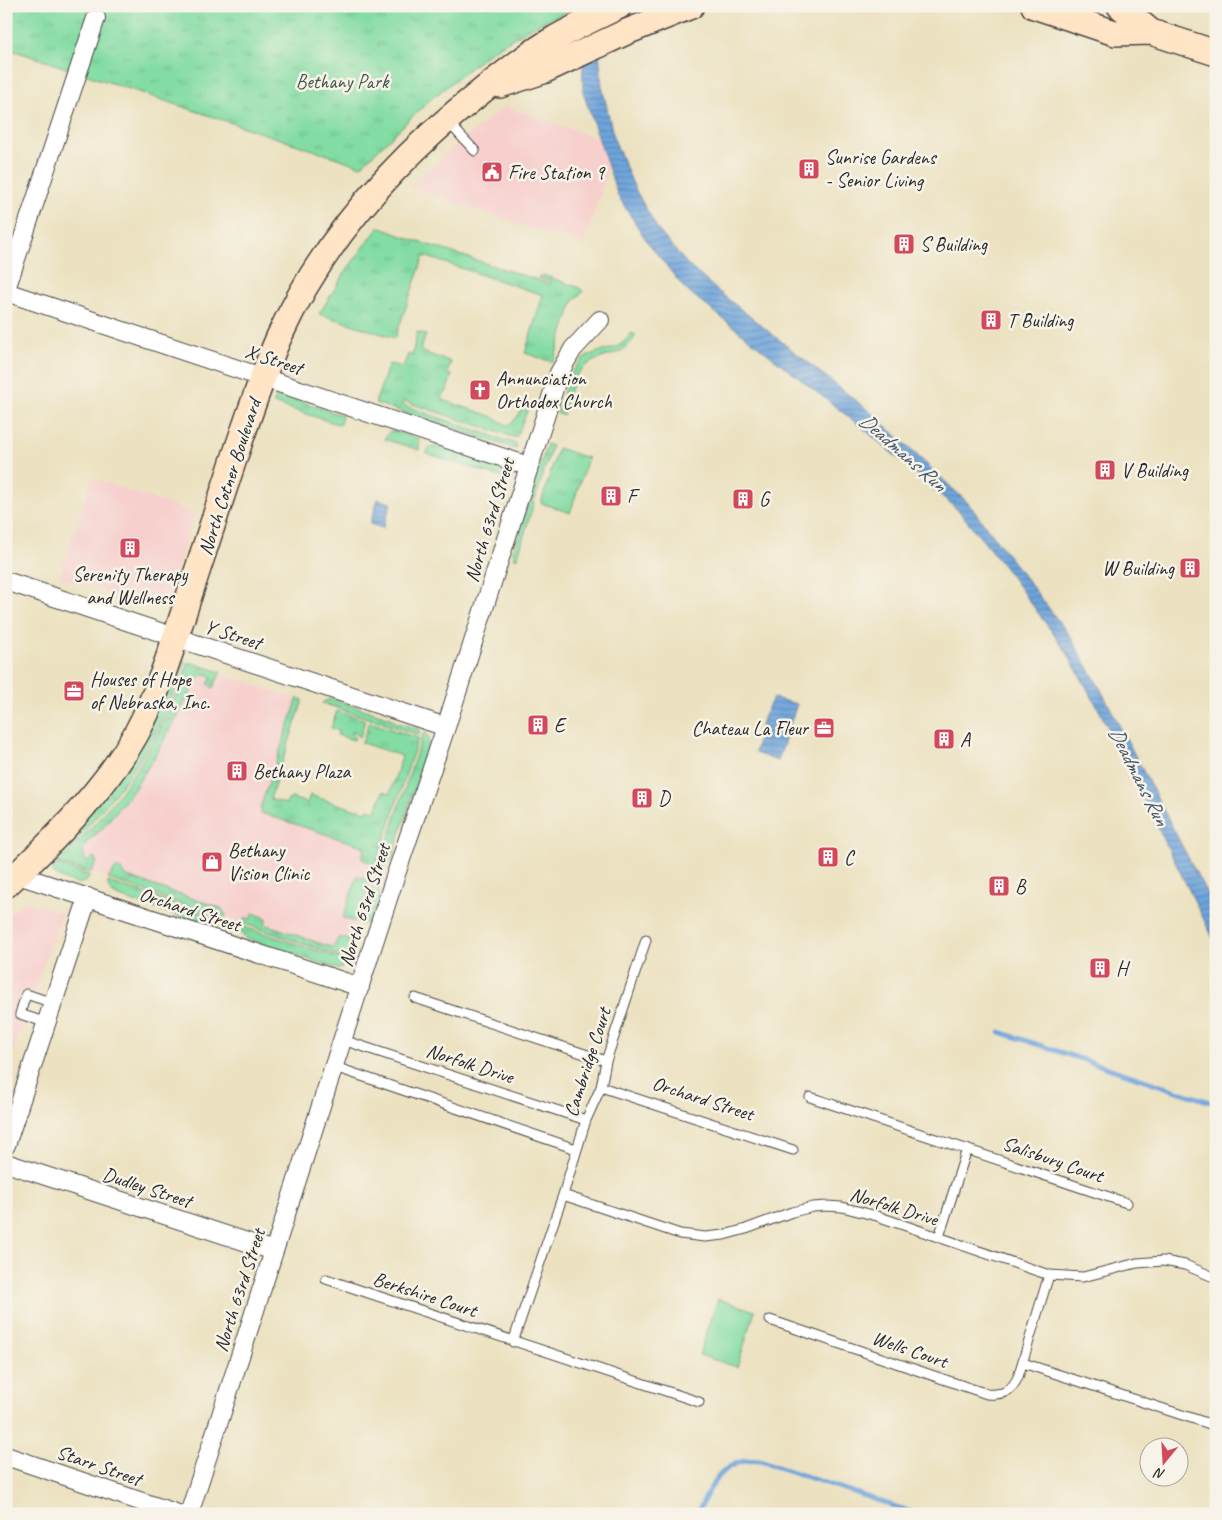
<svg xmlns="http://www.w3.org/2000/svg" width="1222" height="1520" viewBox="0 0 1222 1520" font-family="Caveat,sans-serif">
<defs>
<pattern id="grass-tufts" width="24" height="20" patternUnits="userSpaceOnUse" patternTransform="scale(1.25)"><rect width="24" height="20" fill="#82dca3"/><path d="M3 7l-1-3M5 7V3M7 7l1-3M15 17l-1-3M17 17v-4M19 17l1-3" fill="none" stroke="#70bd8c"/></pattern>
<pattern id="water-rules" width="6" height="5" patternUnits="userSpaceOnUse" patternTransform="scale(1.25)"><rect width="6" height="5" fill="#6ea4dc"/><path d="M0 2.5h6" fill="none" stroke="#5b86b3"/></pattern>
</defs>
<rect width="100%" height="100%" fill="#f7f3e8"/>
<filter id="ink" filterUnits="userSpaceOnUse"><feTurbulence type="fractalNoise" baseFrequency=".02" numOctaves="2"/><feDisplacementMap in="SourceGraphic" scale="10" xChannelSelector="R" yChannelSelector="G"/><feConvolveMatrix kernelMatrix="1 2 1 2 8 2 1 2 1" color-interpolation-filters="sRGB"/></filter>
<filter id="wash" filterUnits="userSpaceOnUse"><feTurbulence type="fractalNoise" baseFrequency=".0096" numOctaves="4" result="noise"/><feDisplacementMap in="SourceGraphic" scale="20" xChannelSelector="R" yChannelSelector="G"/><feGaussianBlur stdDeviation="1.12" result="paint"/><feColorMatrix in="noise" values="0 0 0 0 0 0 0 0 0 0 0 0 0 0 0 0 0 1.4 0 .05"/><feComposite in="paint" operator="in"/></filter>
<g filter="url(#wash)">
<rect width="100%" height="100%" fill="#ece2c1"/>
<!-- built -->
<path fill="#f7d0ce" d="M505,106l111,39 -33,100 -175,-58 42,-37z
M92,478l103,35 -32,97 -104,-33z
M191,664l112,37 -36,110 113,38 -35,108 -281,-94 31,-34 59,-80z
M24,901l38,12 -40,112 -16,50v-158z"/>
<!-- grass -->
<path fill="url(#grass-tufts)" stroke="#568467" d="M6,6h574l-48,21 -42,25 -60,48 -69,66 -355,-118z
M379,227l31,12 140,45v-3l-12,-3 5,-3 37,13 3,4 -7,6 -4,6 -18,56 -2,2 -27,-9 18,-58 -119,-39 -29,82 -76,-24 29,-46z
M417,332l9,3 -6,16 31,11 -4,12 5,1 -6,18 -3,3v4l48,16 16,9c7,-2 13,-11 15,-18l6,2 -12,29 -113,-37 -1,4 114,39v5l-141,-46 14,-39 14,3 5,-13 4,2z
M631,333l5,2c-15,27 -39,16 -57,37 -9,11 -12,29 -16,43l-6,-2c7,-20 11,-45 31,-57 19,-10 29,-2 43,-23z
M278,395l9,2 55,18 -2,10 -67,-22z
M391,430l28,9v11l-35,-11z
M547,444l5,2 -17,53 -5,-1z
M436,445l67,22 7,5 3,9 -87,-28 4,-6 5,1z
M558,448l30,10 -18,55 -29,-10z
M529,501l5,1 -17,57 -2,-1 -2,-6z
M185,660v3c-12,32 -25,65 -44,94 -15,25 -35,48 -54,70 -10,11 -25,31 -38,38v-4l130,-196z
M189,662l32,10 -8,16 -5,-4 3,-5 -1,-4 -6,-1 -7,7 -43,77 -22,34 -32,39 -13,11 -4,9 2,8 3,3 6,-5 3,5 -7,11 -33,-10c17,-18 35,-35 50,-54 37,-44 62,-94 82,-147z
M298,698l5,2 -33,99 16,5 2,-4 4,-2 15,5 3,-8 44,14h6l4,3 5,-3 7,2 7,-20 7,2 12,-37 -40,-13 7,-21 49,16 -42,127 -14,-6 3,-12 -104,-34 1,-4 -2,-1z
M333,699l57,19 7,5 23,6 -1,6 -97,-32 5,-3z
M337,711l28,9 -5,17 -7,-6 -1,2 2,3v4l-17,-5 1,-4 -7,-3z
M425,732l3,5 1,6 -37,116 -6,6h-6l42,-129z
M56,864l34,12c-3,4 -5,7 -10,7 -8,1 -25,-6 -29,-13z
M116,868h3l8,9 94,31 5,7 -2,3 -116,-39z
M357,876l14,5 -13,42 -15,-5z
M108,882l115,38 -4,5 -7,2 -90,-29c-9,-3 -14,-6 -14,-16z
M374,882c12,10 1,26 -3,38l-9,4h-1z
M253,913l14,5 -2,6 68,24 6,-11 13,4 -6,17 -104,-35 3,-6 6,2z
M241,926l105,34 -4,8 -4,1 -93,-31 -4,-5z"/>
<!-- pitch -->
<path fill="#82dca3" stroke="#568467" d="M718,1299l37,12 -18,56 -38,-12z"/>
<!-- water -->
<path fill="url(#water-rules)" stroke="#4c6884" d="M582,6h13l7,80 12,53 21,50 23,41 30,35 31,27 155,123 94,88 102,133 31,54 115,221v33l-118,-236 -32,-57 -57,-78 -50,-62 -95,-82 -179,-140 -37,-46 -30,-47 -35,-104z
M378,499l13,4 -8,25 -13,-4z
M773,698l24,6 -19,57 -23,-8 8,-35z"/>
<g fill="none" stroke-linecap="round" stroke-linejoin="round">
<!-- stream -->
<path stroke="#6ea4dc" stroke-width="5" d="M1000,1032l216,72
M697,1514c14,-28 26,-58 63,-53l158,53"/>
</g>
</g>
<g filter="url(#ink)">
<g fill="none" stroke-linecap="round" stroke-linejoin="round">
<!-- service casing -->
<g stroke="#484642" stroke-width="11">
<path id="service" d="M448,122l27,29
M415,998l191,63
M47,1023l-27,-9 6,-20 27,9
M343,1040l243,80
M335,1067l241,82
M601,1087l192,63
M810,1097l317,106
M563,1195l117,39 25,3 19,-2 22,-6 46,-17 21,-5 14,-1 15,1 35,9 172,59 34,2 54,-14 27,-2 21,4 31,13
M939,1237l28,-88
M326,1279l373,123
M770,1320l217,74c16,1 24,-2 31,-17l31,-102
M513,1342l50,-147 23,-75 15,-33 5,-26 40,-121
M1023,1363l193,63"/>
</g>
<!-- minor casing -->
<g stroke="#484642" stroke-width="20">
<path id="minor" d="M6,289l90,-271
M6,292l522,174
M6,581l440,146
M9,872l351,115
M6,1145l82,-248
M6,1163l268,88
M6,1456l172,58
M189,1514l205,-634 52,-153 113,-354 14,-24 27,-29"/>
</g>
<!-- secondary casing -->
<g stroke="#484642" stroke-width="28">
<path id="secondary" d="M1034,6l81,27 36,-1 65,21
M1120,6l31,26
M500,85l43,-14 81,-38 67,-27
M6,885c47,-43 99,-96 130,-151 23,-43 37,-89 52,-135 15,-45 30,-91 45,-137 14,-42 28,-84 46,-125 45,-99 119,-180 203,-246 24,-19 46,-37 72,-52 21,-12 43,-22 65,-33"/>
</g>
<!-- service -->
<use href="#service" stroke="#fff" stroke-width="9"/>
<!-- minor -->
<use href="#minor" stroke="#fff" stroke-width="18"/>
<!-- secondary -->
<use href="#secondary" stroke="#ffe4c6" stroke-width="25"/>
</g>
</g>
<!-- icons -->
<defs>
<g id="building-square" transform="scale(1.125)"><rect x="-9" y="-9" width="18" height="18" rx="4" fill="#d1495b" stroke="#f7f3e8"/><path d="M-4-6H4V6H1V3H-1V6H-4ZM-2.5-4.3h1.7v1.8h-1.7ZM.8-4.3h1.7v1.8H.8ZM-2.5-1h1.7V.8h-1.7ZM.8-1h1.7V.8H.8Z" fill="#fff"/></g>
<g id="civic-square" transform="scale(1.125)"><rect x="-9" y="-9" width="18" height="18" rx="4" fill="#d1495b" stroke="#f7f3e8"/><path d="M-.6-6.5H3V-4.5H.6V-3L4-1V1h2V6H-6V1h2V-1L-.6-3ZM-1.2 2.5V6h2.4V2.5Z" fill="#fff"/></g>
<g id="church-square" transform="scale(1.125)"><rect x="-9" y="-9" width="18" height="18" rx="4" fill="#d1495b" stroke="#f7f3e8"/><path d="M-1.2-6h2.4v3.5h3.3v2.4h-3.3V6h-2.4V-.1h-3.3v-2.4h3.3Z" fill="#fff"/></g>
<g id="office-square" transform="scale(1.125)"><rect x="-9" y="-9" width="18" height="18" rx="4" fill="#d1495b" stroke="#f7f3e8"/><path d="M-6-3h4V-5.5h4V-3h4V5H-6ZM-1-4.5V-3h2v-1.5ZM-6 0V1H6V0Z" fill="#fff"/></g>
<g id="shop-square" transform="scale(1.125)"><rect x="-9" y="-9" width="18" height="18" rx="4" fill="#d1495b" stroke="#f7f3e8"/><path d="M-5-2.5h2.3a2.7 3.5 0 0 1 5.4 0H5L5.5 6h-11ZM-1.5-2.5h3a1.5 2.3 0 0 0-3 0Z" fill="#fff"/></g>
</defs>
<g fill-rule="evenodd">
<use href="#building-square" x="809" y="169"/>
<use href="#civic-square" x="492" y="172"/>
<use href="#building-square" x="904" y="244"/>
<use href="#building-square" x="991" y="320"/>
<use href="#church-square" x="480" y="390"/>
<use href="#building-square" x="1105" y="470"/>
<use href="#building-square" x="611" y="496"/>
<use href="#building-square" x="743" y="499"/>
<use href="#building-square" x="130" y="548"/>
<use href="#building-square" x="1190" y="568"/>
<use href="#office-square" x="74" y="691"/>
<use href="#building-square" x="538" y="725"/>
<use href="#office-square" x="824" y="728"/>
<use href="#building-square" x="944" y="739"/>
<use href="#building-square" x="237" y="771"/>
<use href="#building-square" x="642" y="798"/>
<use href="#building-square" x="828" y="857"/>
<use href="#shop-square" x="212" y="862"/>
<use href="#building-square" x="999" y="886"/>
<use href="#building-square" x="1100" y="968"/>
</g>
<g text-anchor="middle" stroke-width="5" stroke-linejoin="round" paint-order="stroke">
<!-- park labels -->
<g font-size="20" fill="#415749" stroke="#f7f3e8">
<text x="342" y="88">Bethany Park</text>
</g>
<!-- poi labels -->
<g font-size="20" fill="#2b2b2b" stroke="#f7f3e8" text-anchor="start">
<text x="825" y="164">Sunrise Gardens<tspan x="825" dy="23">- Senior Living</tspan></text>
<text x="508" y="179">Fire Station 9</text>
<text x="920" y="251">S Building</text>
<text x="1007" y="327">T Building</text>
<text x="496" y="385">Annunciation<tspan x="496" dy="23">Orthodox Church</tspan></text>
<text x="1121" y="477">V Building</text>
<text x="627" y="503">F</text>
<text x="759" y="506">G</text>
<text x="1174" y="575" text-anchor="end">W Building</text>
<text x="130" y="581" text-anchor="middle">Serenity Therapy<tspan x="130" dy="23">and Wellness</tspan></text>
<text x="90" y="686">Houses of Hope<tspan x="90" dy="23">of Nebraska, Inc.</tspan></text>
<text x="554" y="732">E</text>
<text x="808" y="735" text-anchor="end">Chateau La Fleur</text>
<text x="960" y="746">A</text>
<text x="253" y="778">Bethany Plaza</text>
<text x="658" y="805">D</text>
<text x="228" y="857">Bethany<tspan x="228" dy="23">Vision Clinic</tspan></text>
<text x="844" y="864">C</text>
<text x="1015" y="893">B</text>
<text x="1116" y="975">H</text>
</g>
<!-- street labels -->
<g font-size="20" fill="#2b2b2b" stroke="#f7f3e8">
<text transform="translate(274 359) rotate(18)" y="7">X Street</text>
<text transform="translate(229 477) rotate(-72)" y="7">North Cotner Boulevard</text>
<text transform="translate(489 520) rotate(-73)" y="7">North 63rd Street</text>
<text transform="translate(233 634) rotate(18)" y="7">Y Street</text>
<text transform="translate(364 905) rotate(-72)" y="7">North 63rd Street</text>
<text transform="translate(190 909) rotate(18)" y="7">Orchard Street</text>
<text transform="translate(587 1062) rotate(-72)" y="7">Cambridge Court</text>
<text transform="translate(470 1063) rotate(18)" y="7">Norfolk Drive</text>
<text transform="translate(703 1098) rotate(18)" y="7">Orchard Street</text>
<text transform="translate(1053 1159) rotate(19)" y="7">Salisbury Court</text>
<text transform="translate(147 1187) rotate(18)" y="7">Dudley Street</text>
<text transform="translate(894 1206) rotate(17)" y="7">Norfolk Drive</text>
<text transform="translate(239 1290) rotate(-72)" y="7">North 63rd Street</text>
<text transform="translate(425 1294) rotate(18)" y="7">Berkshire Court</text>
<text transform="translate(910 1349) rotate(19)" y="7">Wells Court</text>
<text transform="translate(99 1465) rotate(19)" y="7">Starr Street</text>
</g>
<!-- water labels -->
<g font-size="21" font-style="italic" fill="#425569" stroke="#f7f3e8">
<text transform="translate(903 452) rotate(41)" y="7">Deadmans Run</text>
<text transform="translate(1139 776) rotate(63)" y="7">Deadmans Run</text>
</g>
</g>
<!-- margin -->
<rect width="1222" height="1520" fill="none" stroke="#f7f3e8" stroke-width="25"/>
<!-- north arrow -->
<g transform="translate(1164 1462) rotate(198)"><circle r="24" fill="#f7f3e8" stroke="#a5a39c"/>
<path d="M0-4L9 19L0 12L-9 19Z" fill="#d1495b"/>
<text y="-8" font-size="14" font-weight="bold" text-anchor="middle" fill="#2b2b2b">N</text>
</g>
</svg>
